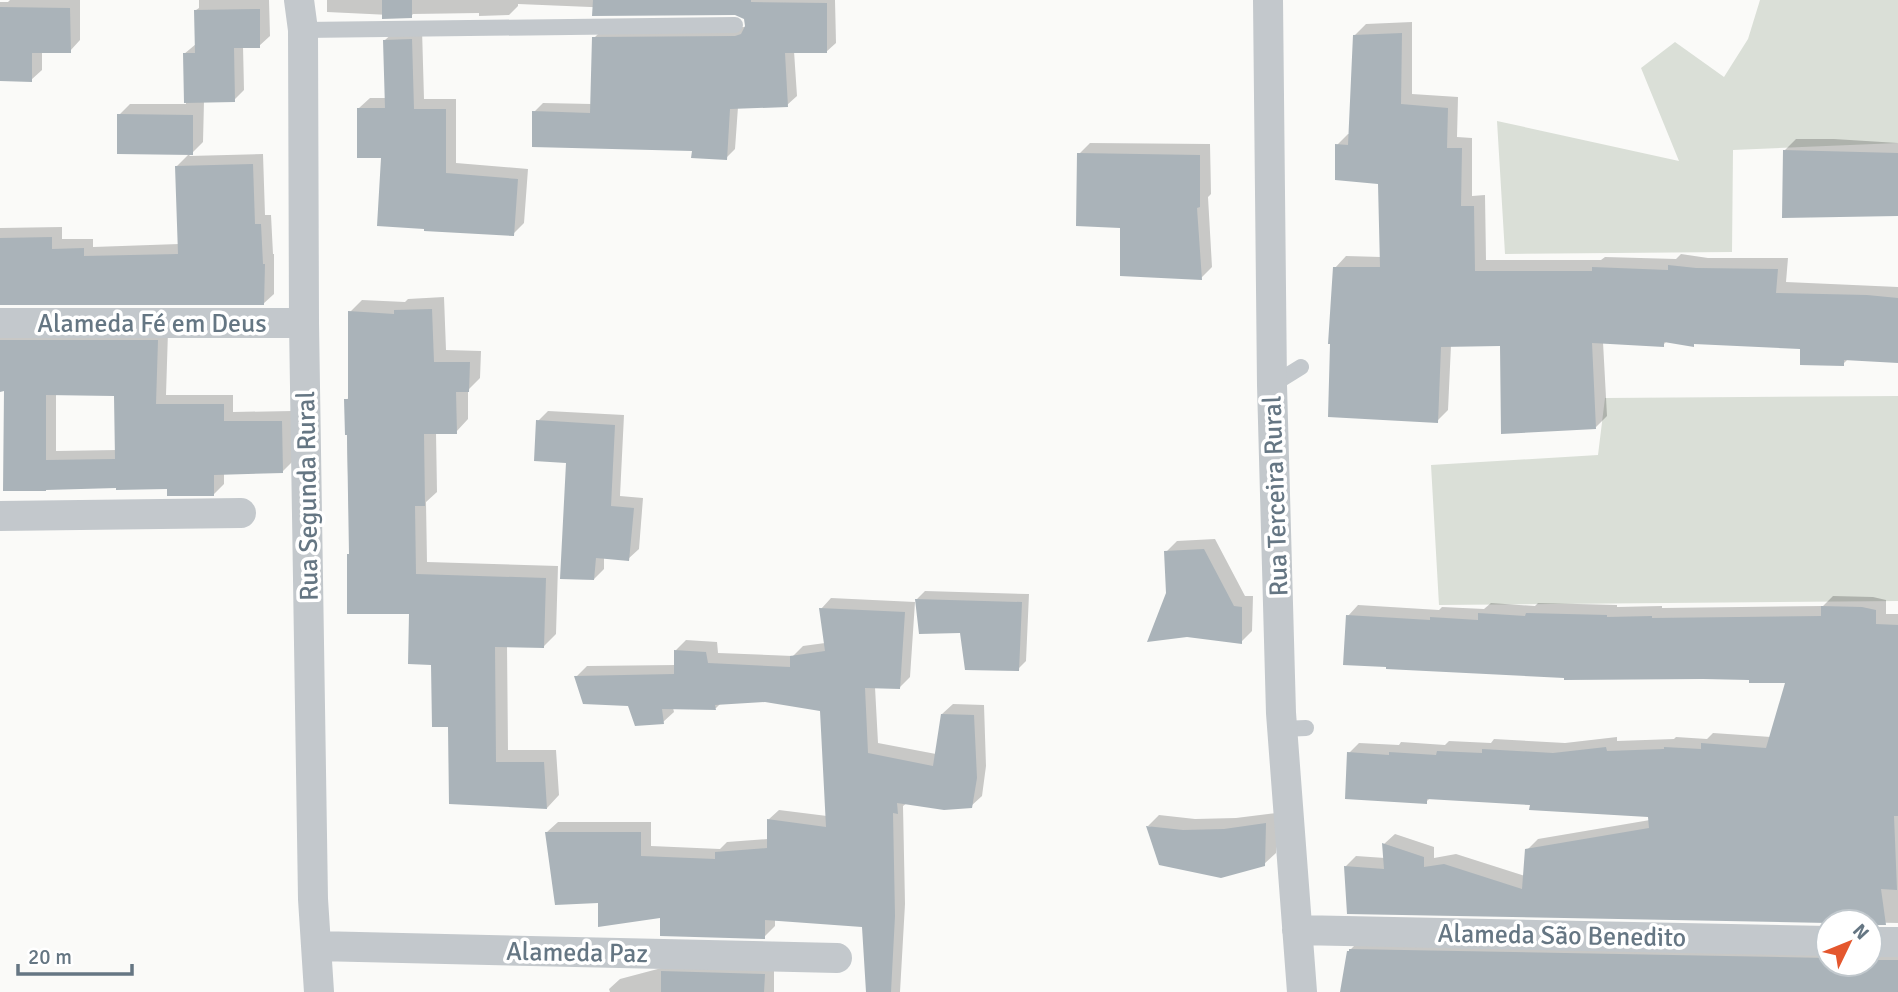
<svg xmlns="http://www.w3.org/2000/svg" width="1898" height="992" viewBox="0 0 1898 992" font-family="Signika,sans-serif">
<rect width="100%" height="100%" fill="#fafaf8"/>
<!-- green -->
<path fill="#dadfd7" d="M1760,0h138v143l-165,7 -1,102 -227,2 -8,-133 182,40 -38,-93 34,-26 49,35 24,-38z
M1898,396v205l-459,4 -8,-140 167,-10 7,-57z"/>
<!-- shadow -->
<path fill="#0003" fill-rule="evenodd" d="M10,0h70v40l-10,11h-28v19l-11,10 -31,-1v-77h8z
M199,0h70l1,36 -11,10h-16l1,44 -10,10 -30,1 -1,41 -14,14 74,-2 2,61h6l2,39h1v40l-11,10h-263v-76l62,-1v12h31v8l86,-3 -2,-78 13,-13 -71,-38 11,-11h56l-2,-50 12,-10v-34l3,-2z
M327,0h508l1,43 -10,9 -32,-1 3,45 -10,9 -49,2 -3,42 -9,9 -192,-46 9,-9 49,1 2,-66 9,-9 144,-2 -2,-9 -10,-5 -217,-9v2l-9,9 -30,1v-3l-66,1 -2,2 -84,-4z
M1412,22v72l46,3 -1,40 15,1v58l13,-1 1,65h115l4,-3 71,2 5,-5 27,4h80l-2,24 112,5v74l-50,-2 -5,5 -41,-17 -106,-5 -3,3 -26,-4 -4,4 -60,-3 4,74 -11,11 -94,-83 -51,1 -3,65 -11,11 -102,-153 11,-12 35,1 -1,-74 -43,-38 11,-11h2l5,-99 11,-11z
M422,29l2,70h32v64l72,6 -4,54 -11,11 -131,-78 -23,-48 11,-10h17l-2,-58 11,-10z
M1796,139h38l64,4v71l-114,-63z
M1090,143l120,1 1,50 -3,3 4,70 -11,11 -79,-52 -43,-72z
M444,297l2,53 35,1 -1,27 -12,12v29l-12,13h-20l1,60 -11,10 1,60 131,4 -2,68 -12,12 -37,-1 1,105h48l3,45 -12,13 -98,-82 -16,-63 -22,-51 -61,-59 -4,-153 4,-3v-85l12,-12 43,2 3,-3z
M0,327l168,4 -2,64h67v17l59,-1 1,50 -10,10 -59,2v11l-10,10 -45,-6h-122l-41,-98h-6zM56,394l59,1 2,55 -61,1z
M548,411l76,4 -4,81 23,2 -4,51 -11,10 -24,-2v12l-10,10 -26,-118 -30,-40z
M1215,539l30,57h8l-1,35 -11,11 -74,-49 -1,-41 11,-11z
M925,591l104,3 -3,67 -8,8 -57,-38 -45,-31z
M1833,596l40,1 13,3v14h12v309l-550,-11 -2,-46 10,-10 29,2 -1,-14 11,-10 39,13v11l22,-4 69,22 2,-26 11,-11 112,-19v-4l-118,-13 -101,-6 -5,5 -77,-49 10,-10 40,2 2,-3 44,3 4,-4 42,2 3,-4 71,4 52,-6v4l57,-2 2,-2 31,2 6,-6 58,4 17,-56 -37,-3 -403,-62 10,-11 81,5 3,-3 42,2 7,-6 44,3 3,-3 79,2v2l45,-1v2l161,-2z
M831,598l84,4 -5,75 -11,11 -24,-1 3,56 58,11 6,-40 11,-10 31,1 2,61 -4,30 -11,10 -64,-3 -4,3 2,98 -5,88h-33l-4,-66 -88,-7v7l-11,11 -103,-21 -61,-15 -53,-69 11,-10h93v24l69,3 7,-7 41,-3v-19l11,-10 48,6 -5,-106 -57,-10 -44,3 -5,5h-43l1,4 -11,10 -87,-45 11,-11 89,-1v-15l10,-10 31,2 1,11 75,3 10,-10 22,-3 -4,-34z
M1277,813l-1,40 -12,11 -116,-38 11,-11 36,4 41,-1z
M1361,939l467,9v16h42v-19l28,5v42h-556l6,-40z
M774,964v28h-164l-1,-3 11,-10 49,-13z"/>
<!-- building -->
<path fill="#aab3b9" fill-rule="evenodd" d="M382,0h30v18l-30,1z
M593,0h158v2l76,1v50h-42l3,54 -58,2 -3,51 -36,-2 1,-7 -160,-4v-36l58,2 2,-76 143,-1 6,-2 4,-8 -1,-7 -9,-4 -143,1z
M0,7l70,1 1,45h-39v29l-32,-1z
M260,9v39h-26l1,54 -51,1 -1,-50h12l-1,-43z
M1402,33l-1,71 47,4 -1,40h15l-1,58h13l1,65h117v-4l76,3v-5l28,3 82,1 -2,24 91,2 31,3v65l-54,-3v6l-44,-1v-16l-106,-5v3l-30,-5v5l-72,-4 4,86 -95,5 -1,-88 -59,1 -3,76 -110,-6 2,-73h-2l5,-77h47l-2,-83 -43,-4v-36l13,1 5,-110z
M412,39l2,70h32v64l72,6 -4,57 -90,-5v-2l-47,-3 4,-68h-24v-50h28l-2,-68z
M117,114l76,1v40l-76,-1z
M1783,150l115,3v63l-116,2z
M1077,153l123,2v52l-3,1 5,72 -82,-4v-48l-44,-2z
M253,164l2,60h6l2,40h2l-1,41h-264v-67l52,-1v12l32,-1v8l94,-2 -3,-88z
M432,309l2,53h36l-1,30h-13l1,42h-33l1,72h-10l1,68 130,4 -2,70 -49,-1 1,115h48l3,47 -98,-5 -1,-77h-16l-1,-62 -23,-1 1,-50h-62v-60h2l-2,-119h-2l-1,-36h4v-88l46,3v-4z
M0,340h158l-2,64h68v17h58l1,52 -69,2v21h-47v-7l-51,1v-2l-70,2v1h-43l1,-100 -4,1zM46,395l68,1 1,63 -69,1z
M536,420l79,5 -4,81 23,2 -5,53 -33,-3 -2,22 -34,-1 6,-116 -32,-2z
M1204,549l30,57 8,1v37l-55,-7 -40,5 19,-49 -2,-42z
M915,599l107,3 -3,69 -54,-1 -5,-37 -41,1z
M1821,606l41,1 14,3v14l22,1v191h-4l3,74 -16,-1 5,36h-16v-3h-42v1l-481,-9 -3,-48 40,3 -2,-26 42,14v10l20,-3 78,25 3,-40 124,-21 -1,-11 -119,-7 1,-5 -103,-6v5l-82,-5 2,-47 42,3v-3l47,3 1,-4 45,2v-4l71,4 53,-6 1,4 57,-2v-2l37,2v-6l65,5 19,-65h-36v-3l-46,-1 -139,1v-2l-178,-9v-2l-43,-2 3,-50 84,5v-3l48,3v-7l47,3 1,-3 81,2v2l45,-1v2l169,-2z
M819,608l86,4 -5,77 -35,-1 3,65 65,13 8,-52 33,1 3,63 -5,30 -28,2 -47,-7 1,11 -5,-1 2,103 -4,76h-25l-4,-65 -97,-7v19l-105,-3v-18l-62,9v-24l-43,2 -10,-73h96v24l74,3v-7l52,-4v-29l59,8 -6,-116 -55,-9 -50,3 1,5 -54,-1 2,15 -29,2 -7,-20 -45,-2 -9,-28 100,-2v-24l32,2 2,11 82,4v-11l35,-5z
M1266,823l-1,43 -44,12 -62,-13 -13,-39 37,4 41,-1z
M1349,949l479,9v6h42v-4h28v32h-558l7,-41h2z
M661,971l104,3 -1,18h-103z"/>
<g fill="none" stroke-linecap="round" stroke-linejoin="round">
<!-- lane -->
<path stroke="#c3c8cc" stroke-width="16" d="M303,30l432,-5
M1272,385l29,-18
M1282,729l24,-1"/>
<!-- street -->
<path stroke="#c3c8cc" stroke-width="30" d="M299,0l4,30 1,293 9,576 6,93
M1268,0l4,385 9,328 21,279
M0,323h304
M0,516l241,-3
M1297,930l531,11
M1870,942h28
M316,946l521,12"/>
</g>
<g text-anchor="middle" stroke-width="7" stroke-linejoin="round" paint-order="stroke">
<!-- street labels -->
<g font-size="26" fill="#657683" stroke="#fff">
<text x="152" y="332">Alameda Fé em Deus</text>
<text transform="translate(307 496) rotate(-91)" y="9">Rua Segunda Rural</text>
<text transform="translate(1275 496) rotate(-92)" y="9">Rua Terceira Rural</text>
<text transform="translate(1562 935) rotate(1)" y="9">Alameda São Benedito</text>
<text transform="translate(577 952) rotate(1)" y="9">Alameda Paz</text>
</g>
</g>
<!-- north arrow -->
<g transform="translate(1849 943) rotate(47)"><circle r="33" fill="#ffffff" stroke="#c1c8cd" stroke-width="2"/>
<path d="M0-5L12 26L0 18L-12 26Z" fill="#e4572e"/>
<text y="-10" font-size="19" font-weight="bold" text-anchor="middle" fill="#657683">N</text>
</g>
<!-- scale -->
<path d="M18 964v10h114v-10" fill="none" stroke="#657683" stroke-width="3.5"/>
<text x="28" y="964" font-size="21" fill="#657683" stroke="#ffffff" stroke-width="5" paint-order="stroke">20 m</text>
</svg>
